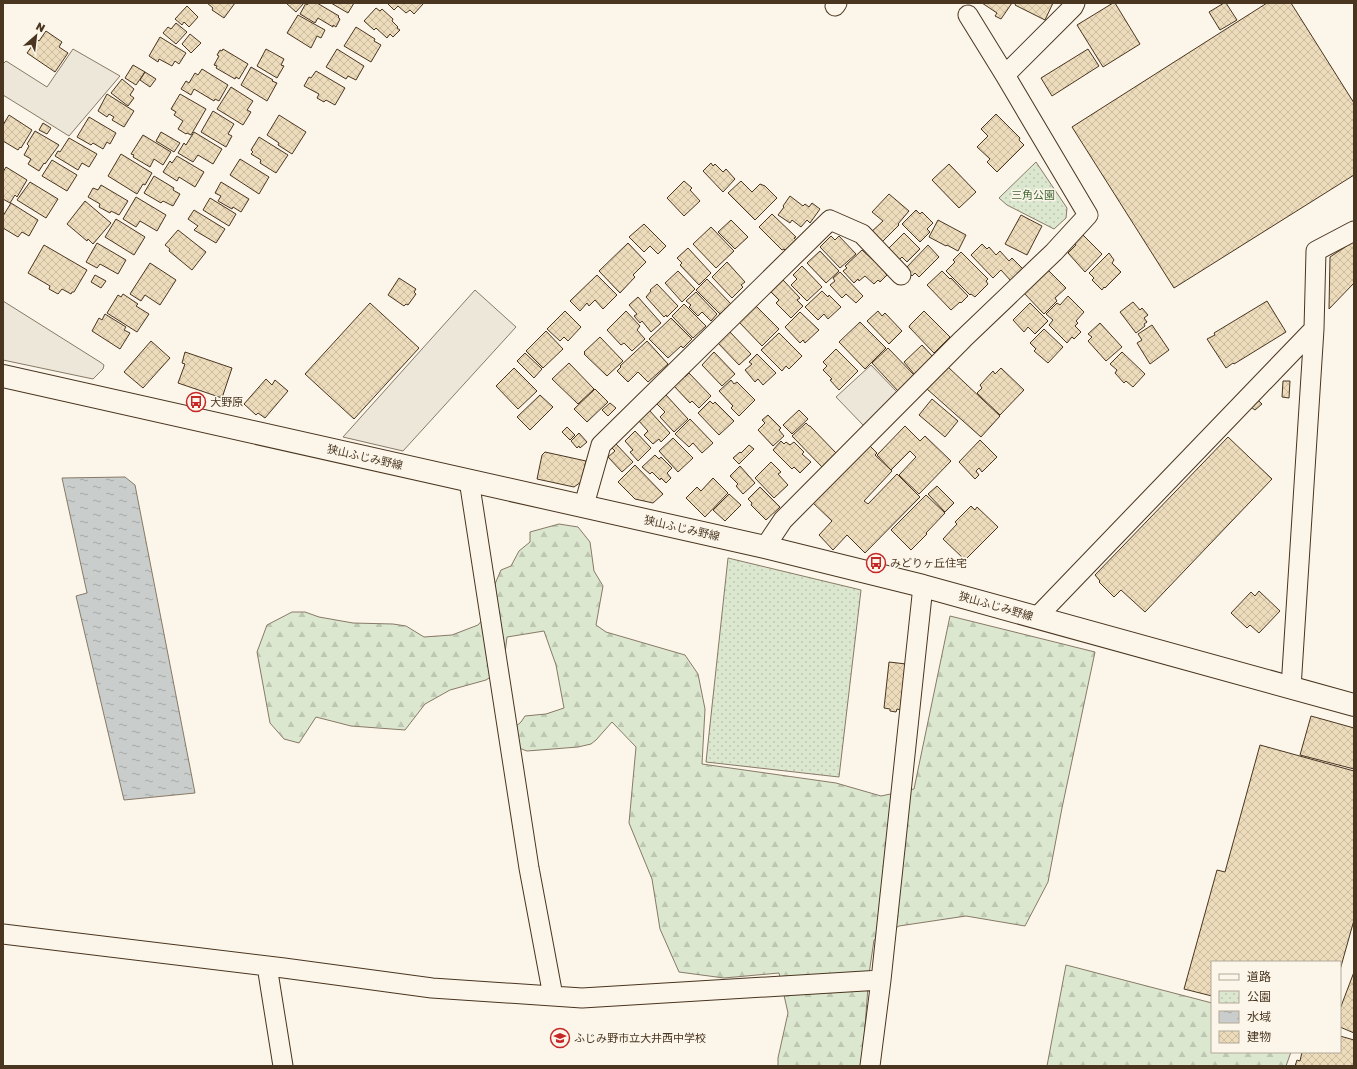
<svg xmlns="http://www.w3.org/2000/svg" width="1357" height="1069" viewBox="0 0 1357 1069" font-family="'Golos Text','Noto Sans JP',sans-serif">
<defs>
<pattern id="forest-firs" width="22" height="20" patternUnits="userSpaceOnUse"><rect width="22" height="20" fill="#dce7d0"/><path d="M5 1l3.5 6h-7zM16 11l3.5 6h-7z" fill="#bec7b2"/></pattern>
<pattern id="park-dots" width="8" height="8" patternUnits="userSpaceOnUse"><rect width="8" height="8" fill="#dce7d0"/><path d="M2 2h.1M6 6h.1" fill="none" stroke="#bec7b2" stroke-width="1.8" stroke-linecap="round"/></pattern>
<pattern id="water-ripples" width="26" height="14" patternUnits="userSpaceOnUse"><rect width="26" height="14" fill="#c9cecd"/><path d="M2 4q2-2 4 0t4 0M15 11q2-2 4 0t4 0" fill="none" stroke="#a5a8a6"/></pattern>
<pattern id="building-cross-hatch" width="8" height="8" patternUnits="userSpaceOnUse"><rect width="8" height="8" fill="#ecdcbc"/><path d="M0 0l8 8M0 8l8-8" fill="none" stroke="#ccbda1"/></pattern>
</defs>
<rect width="100%" height="100%" fill="#fbf6e9"/>
<!-- forest -->
<path fill="url(#forest-firs)" stroke="#887966" d="M559,524l19,3 12,15 4,29 9,15 -7,39 10,7 79,23 13,19 7,35 -3,55 134,19 45,13 33,-7 36,-173 145,36 -33,156 -14,74 -23,44 -59,-10 -67,10 -25,14 -5,34 -7,92h-84v-8l10,-45 -9,-40 -55,5 -45,-6 -19,-43 -8,-50 -23,-56 7,-76 -24,-25 -16,18 -5,4 -13,3 -51,4 -8,-3 -5,-20 7,-6 4,-6 21,-2 18,-6 -8,-43 -12,-34 -37,6 -4,32 -17,11 -36,10 -25,14 -20,26 -54,-4 -35,-9 -17,26 -15,-4 -14,-16 -13,-71 10,-27 25,-13h13l14,5 34,6 40,1 13,2 18,11 28,-2 26,-10 15,-17 2,-24 6,-14 10,-4 8,-15 11,-9v-10z
M1066,965l146,38v49h79l-5,14h-239z"/>
<!-- park -->
<path fill="url(#park-dots)" stroke="#887966" d="M1036,162l31,46 -1,10 -12,11 -47,-24 -8,-7z
M728,558l133,32 -22,187 -133,-15z"/>
<!-- parking -->
<path fill="#ede7d9" stroke="#887966" d="M73,49l47,27 -51,60 -66,-41v-31l3,-3 41,26z
M475,290l41,37 -113,124 -60,-14z
M3,301l97,61 4,3 -1,4 -10,10 -90,-19z
M871,365l27,28 -34,33 -28,-29z"/>
<!-- water -->
<path fill="url(#water-ripples)" stroke="#887966" d="M125,477l10,8 60,308 -71,7 -48,-204 11,-3 -25,-115z"/>
<!-- building -->
<path fill="url(#building-cross-hatch)" stroke="#4a3520" d="M207,3h28l-11,15 -12,-8 1,-2z
M286,3h18l-8,9z
M306,3l1,2 1,-2h9l22,13 -1,1 2,2 -4,8 -3,-2v2l-15,-9 -3,5 -15,-9z
M331,3h23l-6,10z
M387,3h35l1,1 -9,10 -4,-4 -4,3 -8,-7 -4,4z
M982,3h30l-11,16 -6,-3 2,-3z
M1016,3h37l-8,17 -30,-15z
M1113,3h2l25,41 -37,23 -26,-42z
M1224,3h2l11,17 -17,10 -11,-18z
M1267,3h24l63,100v72l-180,113 -102,-161z
M187,6l11,11 -9,10 -5,-5 -2,3 -7,-6z
M376,8l4,3 2,-2 11,10 -1,2 6,6 -1,1 3,2 -7,7 -3,-3 -3,4 -11,-10 -2,2 -10,-9z
M298,15l27,15 -4,8 -4,-2 -6,12 -24,-15z
M176,23l11,9 -11,12 -13,-11 5,-6 3,2z
M356,27l19,12 -1,2 7,4 -10,17 -27,-16z
M46,31l16,11 -3,5 9,6 -13,19 -28,-19 10,-14 2,2z
M190,34l11,9 -10,10 -9,-9z
M160,37l26,16 -7,11 -4,-3 -3,5 -13,-7 -1,3 -9,-6z
M223,49l25,15 -9,15 -3,-2 -1,2 -19,-11 1,-2 -3,-1 5,-9 -2,-1 3,-5 2,1z
M266,49l18,10 -3,6 3,1 -7,12 -20,-12z
M337,49l27,17 -8,14 -8,-4 -2,3 -20,-12z
M1088,49l11,17 -47,30 -11,-18z
M133,65l12,7 -9,13 -11,-7z
M251,67l22,13 -1,1 5,2 -10,18 -26,-16z
M202,69l26,16 -9,16 -4,-2 -1,2 -20,-12 -3,6 -10,-6 5,-8 3,2 6,-10 3,2z
M316,71l29,17 -10,17 -9,-5 -2,2 -7,-4 2,-4 -15,-8 5,-9 2,1z
M145,72l11,7 -6,8 -10,-7z
M122,79l12,10 -4,6 4,3 -6,8 -17,-13z
M231,87l22,14 -6,9 4,2 -8,13 -26,-16z
M107,94l27,17 -10,16 -12,-7 2,-3 -5,-3 -2,3 -9,-6z
M180,94l26,15 -15,26 -4,-2 -1,1 -8,-5 5,-8 -9,-6 2,-3 -5,-3z
M213,111l21,13 -6,10 4,2 -6,11 -25,-15z
M996,114l24,24 -1,2 5,5 -27,27 -10,-10 3,-3 -13,-12 11,-11 -7,-7z
M9,115l23,15 -11,18 -1,-1 -2,3 -15,-9v-16z
M279,115l27,17 -14,22 -14,-9 1,-2 -12,-8z
M89,117l27,16 -6,11 -3,-2 -4,7 -10,-6 -2,2 -14,-8z
M43,123l8,5 -4,6 -8,-4z
M35,131l24,14 -14,19 -1,-1 -5,8 -11,-7 3,-5 -7,-4 5,-9 -2,-2z
M161,132l19,11 -6,9 -18,-11z
M194,132l28,17 -9,15 -15,-9 -5,7 -15,-9 6,-10 2,2z
M143,135l28,17 -8,13 -9,-6 -4,8 -17,-10 1,-2 -3,-1z
M259,137l29,18 -12,18 -16,-10 1,-3 -10,-6 2,-2 -2,-2z
M69,138l28,16 -8,13 -7,-4 -4,7 -23,-14 3,-5 2,1z
M121,154l31,19 -7,12 -2,-1 -6,10 -29,-18z
M177,156l27,16 -9,15 -16,-10 -2,4 -14,-9 7,-11 2,2z
M240,159l29,18 -10,17 -29,-19z
M52,160l25,15 -10,16 -25,-15z
M711,163l2,3 2,-2 8,8 3,-3 9,10 -12,13 -20,-21z
M949,164l27,28 -17,16 -27,-28z
M6,167l21,13 -10,17 -2,-2 -5,8 -7,-4v-27z
M154,176l20,12 -1,2 7,4 -7,12 -10,-5 -2,2 -17,-10z
M684,181l8,7 -2,2 10,11 -16,15 -17,-18z
M741,181l11,11 8,-8 5,2 12,12 -22,22 -27,-27z
M30,182l28,17 -12,19 -29,-18z
M221,182l28,17 -8,13 -8,-5 -1,2 -14,-8 3,-5 -6,-3z
M101,185l27,16 -9,14 -8,-4 -1,2 -11,-6 1,-3 -12,-7 5,-9 5,2z
M889,194l20,17 -11,13 1,1 -20,20 -10,-11 14,-13 -11,-9z
M790,196l13,10 2,-2 4,3 3,-4 8,6 -10,14 -3,-3 -6,7 -9,-7 -2,3 -12,-8 6,-8 -1,-1z
M136,197l30,18 -9,16 -17,-10 -4,6 -13,-8z
M210,198l26,16 -7,12 -26,-16z
M85,201l26,22 -18,21 -5,-5 -1,2 -20,-17z
M11,203l27,17 -9,16 -7,-4 -4,5 -15,-9v-12z
M194,210l31,19 -9,14 -22,-13 4,-4 -10,-7z
M916,210l4,4 2,-2 11,11 -6,6 3,3 -10,10 -18,-18z
M772,214l24,23 -2,1 2,2 -11,10 -1,-1 -2,1 -23,-23z
M1021,215l21,11 -15,29 -22,-11z
M116,219l29,18 -11,18 -29,-18z
M731,220l17,17 -13,12 -17,-17z
M938,220l28,15 -8,16 -11,-6 -1,1 -17,-9z
M644,224l22,22 -8,8 -8,-8 -6,6 -15,-15z
M711,227l23,24 -18,17 -23,-24z
M178,230l28,22 -14,18 -23,-19 1,-2 -5,-4z
M904,233l16,16 -13,13 -5,-5 -5,5 -11,-11z
M1083,235l19,19 -17,18 -17,-19 8,-8 -2,-1z
M831,236l4,4 4,-4 17,18 -16,14 -20,-21z
M1354,241v42l-25,26 1,-52z
M97,243l29,17 -8,14 -18,-10 -3,4 -11,-6z
M628,243l18,19 -13,13 2,2 -15,16 -21,-22z
M982,244l5,5 2,-2 7,8 4,-4 9,10 3,-3 11,11 -12,12 -10,-11 -8,8 -22,-23z
M44,245l43,25 -13,22h-2l-1,2 -9,-5 -4,5 -9,-5 1,-3 -22,-13z
M928,245l11,12 -20,20 -4,-4 -3,3 -7,-7z
M688,248l23,25 -12,12 -19,-20 2,-2 -5,-5z
M862,250l24,22 -1,1 2,2 -7,7 -2,-2 -4,4 -9,-8 -6,5 -1,-2 -4,4 -11,-12 4,-3 -2,-2z
M820,251l19,20 -13,12 -19,-20z
M961,252l27,27 -2,2 2,3 -13,13 -4,-3 -1,1 -24,-24 9,-9 -2,-2z
M1109,253l5,7 -2,3 9,9 -16,16 -1,-1 -2,3 -10,-10 2,-2 -5,-5z
M727,262l18,20 -4,3 2,2 -11,11 -20,-21z
M150,263l26,17 -16,25 -15,-10 -4,6 -11,-7z
M802,266l20,21 -15,14 -16,-16 6,-6 -4,-4z
M1047,269l19,19 -11,10 2,3 -13,13 -21,-22z
M678,271l17,18 -13,13 -17,-19z
M942,271l8,8 1,-1 17,18 -7,7 -1,-1 -9,8 -24,-25z
M840,272l23,24 -7,7 -10,-9 -4,4 -12,-13 5,-4 -2,-3z
M95,275l11,6 -5,7 -10,-6z
M597,275l20,20 -14,14 -8,-9 -6,6 -2,-3 -7,8 -10,-10z
M399,278l17,11 -2,3 2,2 -8,11 -2,-1 -2,2 -16,-11z
M707,279l24,25 -11,10 -24,-24z
M783,280l17,18 -3,2 6,6 -12,12 -15,-15 3,-3 -8,-8z
M657,284l21,22 -11,11 -1,-2 -2,2 -18,-20 5,-6 -1,-1z
M822,291l6,6 1,-2 12,12 -13,12 -4,-5 -6,6 -13,-13z
M696,292l21,22 -6,7 -9,-9 -4,4 -9,-9 2,-2 -5,-4z
M123,294l15,10 -2,2 13,8 -12,18 -30,-19 11,-18 3,2z
M1068,296l16,16 -8,9 2,2 -3,3 6,6 -7,7 -2,-2 -5,6 -18,-18 4,-5 -7,-6 11,-11 3,2z
M638,297l23,26 -10,9 -9,-11 -2,2 -6,-7 3,-2 -8,-9z
M1267,301l19,31 -52,32 -1,-1 -7,5 -19,-29 8,-4 -1,-2z
M1133,302l7,8 2,-2 6,7 -4,3 3,4 -3,2 1,2 -9,7 -16,-21z
M370,303l49,45 -65,71 -49,-45z
M1030,303l18,18 -13,13 -7,-7 -4,5 -11,-12z
M684,304l22,22 -13,12 -21,-22z
M756,306l23,23 -17,17 -23,-24z
M565,311l16,16 -13,14 -4,-4 -4,4 -13,-12z
M626,311l14,15 -3,4 8,9 -13,12 -8,-8 -3,2 -14,-15z
M878,311l4,5 3,-3 17,18 -13,13 -22,-23z
M924,311l26,26 -16,16 -25,-26 1,-2z
M800,312l19,18 -14,13 -2,-3 -3,3 -15,-16z
M105,314l21,13 -2,3 6,3 -10,16 -28,-18 7,-13 3,2z
M671,318l21,21 -9,9 -2,-2 -13,12 -19,-19z
M860,322l26,26 -21,21 -26,-27z
M1100,323l22,24 -16,14 -18,-20 4,-4 -4,-3z
M1152,325l17,25 -19,14 -13,-21 5,-3 -4,-6z
M1044,329l19,18 -15,16 -14,-12 2,-2 -6,-6z
M546,331l17,18 -20,19 -17,-17z
M729,331l22,23 -12,11 -22,-23z
M779,333l23,23 -13,13 -3,-3 -4,5 -21,-21z
M600,337l23,24 -16,15 -23,-22 1,-1 -1,-1z
M151,341l19,17 -27,30 -19,-16z
M647,341l21,23 -20,18 -10,-10 -10,10 -11,-11 4,-4 -1,-1z
M922,345l12,13 -19,17 -11,-13z
M888,348l27,28 -16,16 -27,-29z
M836,349l22,22 -19,19 -9,-10 2,-1 -9,-9 4,-4 -4,-4z
M185,352l47,16 -10,30 -44,-15 7,-19 -3,-1z
M714,352l21,22 -13,12 -20,-21z
M1122,352l23,22 -12,13 -7,-6 -2,2 -9,-10 2,-3 -7,-6z
M525,353l17,16 -8,9 -17,-17z
M757,354l19,19 -13,12 -5,-6 -3,3 -10,-12 7,-6 -3,-2z
M569,363l25,26 -16,15 -26,-25z
M948,367l52,49 -19,21 -54,-48z
M514,368l23,23 -19,18 -22,-23z
M1001,368l23,22 -24,25 -23,-22 5,-5 -2,-3 13,-14 2,3z
M689,373l22,23 -12,12 -7,-7 -2,2 -17,-18 10,-10 2,2z
M266,379l6,6 3,-5 13,11 -23,27 -7,-5 -2,2 -12,-11z
M731,380l3,4 3,-2 18,18 -16,16 -8,-8 2,-2 -14,-15z
M1283,381h7l-1,17 -7,-1z
M595,389l13,13 -21,20 -13,-13z
M540,395l13,12 -23,23 -13,-13z
M666,395l22,24 -14,13 -14,-15 5,-5 -8,-8z
M932,399l26,22 -13,16 -26,-22z
M1258,400l4,4 -7,6 -4,-3z
M710,401l3,3 2,-2 19,19 -15,14 -21,-22z
M610,403l6,5 -8,8 -6,-6z
M649,410l21,23 -9,9 -2,-3 -6,5 -9,-9 4,-4 -10,-11z
M799,410l9,9 -16,15 -9,-9z
M768,415l13,13 -2,2 5,6 -11,10 -15,-16 7,-7 -3,-3z
M690,419l23,24 -11,10 -9,-10 -4,4 -14,-13z
M806,423l3,3h1l26,27 -14,14 -30,-31z
M905,426l15,15 5,-5 26,25 -32,33 -20,-19 17,-18 -6,-6 -19,19 -14,-15z
M567,427l8,8 -5,5 -8,-8z
M635,431l16,17 -13,13 -8,-9 3,-2 -8,-9z
M579,433l8,9 -7,6 -1,-2 -2,2 -6,-7z
M1228,437l44,42 -127,133 -24,-22 -7,7 -15,-15 1,-1 -5,-6z
M673,438l20,20 -15,14 -19,-21z
M980,440l17,17 -15,15 -3,-4 -3,3 3,4 -4,4 -16,-17z
M781,441l3,3 2,-2 4,3 4,-3 10,10 -2,2 9,8 -11,11 -6,-6 -2,2 -19,-19z
M616,444l17,18 -11,10 -14,-15 7,-6 -3,-3z
M868,444l9,9 -2,2 17,16 -28,30 4,3 29,-30 23,23 -55,56 -18,-18 -14,15 -14,-15 13,-14 -20,-19z
M749,445l5,4 -15,15 -6,-6 7,-6 1,1z
M545,452l41,9 -5,21 -7,5 -37,-8 5,-24z
M655,455l4,4 2,-2 11,11 -5,5 4,5 -5,5 -5,-5 -1,2 -8,-8 -2,2 -8,-7z
M771,462l10,10 -3,2 10,11 -14,13 -19,-20z
M635,465l28,29 -10,9 -18,-4 -17,-17z
M740,466l15,17 -12,11 -7,-8 2,-2 -8,-8z
M713,478l15,15 -23,24 -19,-19 11,-11 4,4z
M937,486l17,17 -9,9 -17,-18z
M760,487l20,20 -14,13 -15,-15 1,-2 -4,-4z
M729,494l12,11 -16,16 -12,-11z
M926,495l19,18 -19,20 1,1 -16,16 -20,-20z
M971,506l4,4 2,-3 21,20 -33,33 -22,-21 14,-15 -2,-2z
M1259,591l21,20 -21,22 -9,-8 -3,3 -16,-15 20,-21 4,4z
M889,662l17,2 -5,46 -4,-1 -1,3 -6,-1v-2l-6,-1z
M1311,716l43,12v41l-54,-14z
M1260,745l94,26v149l-14,50v-8h-128v34l-28,-7 33,-119 8,2z
M1354,972v61l-14,-6v-18z
M1340,1036l14,4v26h-59l2,-6 3,1 2,-9h38z"/>
<g fill="none" stroke-linecap="round" stroke-linejoin="round">
<!-- minor casing -->
<g stroke="#4a3520" stroke-width="21">
<path id="minor" d="M835,6l2,-3
M1005,75l68,-68 2,-4
M469,480l60,388 24,128
M584,505l17,-60 229,-225 32,14 39,41
M765,547l18,-27 180,-181 91,-87 34,-37 -83,-140 -37,-60
M1036,618l278,-289
M1291,688l23,-359 2,-78 38,-20
M3,934l281,34 148,20 150,10 299,-18
M267,966l16,100
M870,1066l11,-86 42,-394"/>
</g>
<!-- secondary casing -->
<g stroke="#4a3520" stroke-width="24">
<path id="secondary" d="M3,376l762,171 158,39 431,119"/>
</g>
<!-- minor -->
<use href="#minor" stroke="#fbf6e9" stroke-width="19"/>
<!-- secondary -->
<use href="#secondary" stroke="#fbf6e9" stroke-width="22"/>
</g>
<!-- icons -->
<defs>
<g id="bus-ring" transform="scale(1)"><circle r="9.5" fill="#fbf6e9" stroke="#c62828" stroke-width="1.5"/><path d="M-5-6H5V4H4V6H2V4H-2V6H-4V4H-5ZM-3.5-4V0h7V-4ZM-3.5 1.2v1.5H-2V1.2ZM2 1.2v1.5H3.5V1.2Z" fill="#c62828"/></g>
<g id="school-ring" transform="scale(1)"><circle r="9.5" fill="#fbf6e9" stroke="#c62828" stroke-width="1.5"/><path d="M0-5L7-2L0 1L-7-2ZM-4 1L0 2.5L4 1V4Q0 6-4 4Z" fill="#c62828"/></g>
</defs>
<g fill-rule="evenodd">
<use href="#bus-ring" x="196" y="402"/>
<use href="#bus-ring" x="876" y="563"/>
<use href="#school-ring" x="560" y="1038"/>
</g>
<g text-anchor="middle" stroke-width="3" stroke-linejoin="round" paint-order="stroke">
<!-- park labels -->
<g font-size="11" fill="#436837" stroke="#fbf6e9">
<text x="1033" y="199">三角公園</text>
</g>
<!-- poi labels -->
<g font-size="11" fill="#4a3520" stroke="#fbf6e9" text-anchor="start">
<text x="210" y="406">大野原</text>
<text x="890" y="567">みどりヶ丘住宅</text>
<text x="574" y="1042">ふじみ野市立大井西中学校</text>
</g>
<!-- street labels -->
<g font-size="11" fill="#4a3520" stroke="#fbf6e9">
<text transform="translate(365 457) rotate(13)" y="4">狭山ふじみ野線</text>
<text transform="translate(682 528) rotate(13)" y="4">狭山ふじみ野線</text>
<text transform="translate(996 606) rotate(16)" y="4">狭山ふじみ野線</text>
</g>
</g>
<!-- border -->
<rect width="1357" height="1069" fill="none" stroke="#4a3520" stroke-width="8"/>
<!-- legend -->
<rect x="1211" y="961" width="130" height="92" fill="#fbf6e9" stroke="#b4a999"/>
<rect x="1219" y="974" width="20" height="6" fill="#fbf6e9" stroke="#b4a999"/>
<text x="1247" y="981" font-size="12" fill="#4a3520">道路</text>
<rect x="1219" y="991" width="20" height="12" fill="url(#park-dots)" stroke="#b4a999"/>
<text x="1247" y="1001" font-size="12" fill="#4a3520">公園</text>
<rect x="1219" y="1011" width="20" height="12" fill="url(#water-ripples)" stroke="#b4a999"/>
<text x="1247" y="1021" font-size="12" fill="#4a3520">水域</text>
<rect x="1219" y="1031" width="20" height="12" fill="url(#building-cross-hatch)" stroke="#b4a999"/>
<text x="1247" y="1041" font-size="12" fill="#4a3520">建物</text>
<!-- north arrow -->
<g transform="translate(36 36) rotate(28)" stroke="#fbf6e9" stroke-width="3" paint-order="stroke">
<path d="M0-3L7 15L0 10L-7 15Z" fill="#4a3520"/>
<text y="-6" font-size="11" font-weight="bold" text-anchor="middle" fill="#4a3520">N</text>
</g>
</svg>
